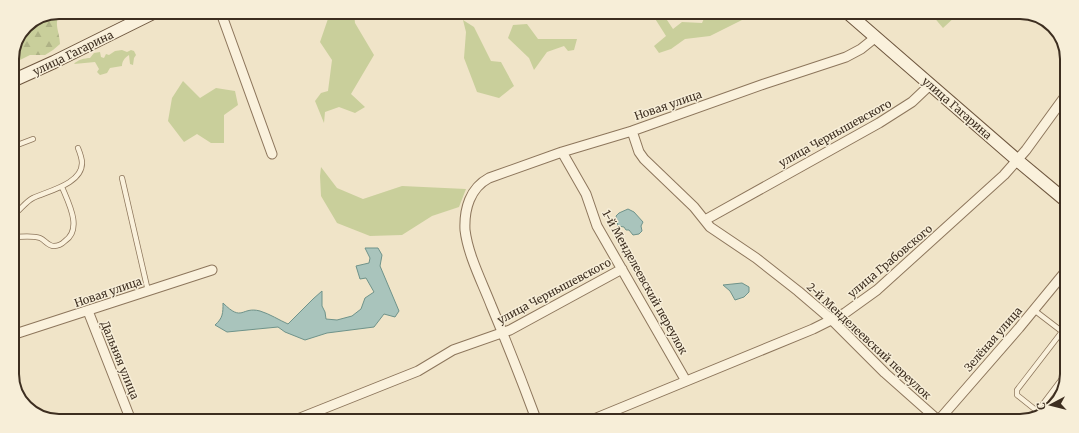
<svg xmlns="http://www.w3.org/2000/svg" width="1079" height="433" viewBox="0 0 1079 433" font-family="Merriweather,serif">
<defs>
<pattern id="forest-firs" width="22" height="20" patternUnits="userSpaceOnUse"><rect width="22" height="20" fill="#c9cf9b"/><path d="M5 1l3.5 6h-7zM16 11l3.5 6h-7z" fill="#aeb285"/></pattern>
</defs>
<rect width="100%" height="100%" fill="#f0e4c8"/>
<!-- green -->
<path fill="#c9cf9b" d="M330,13h24l1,10 19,32 -23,39 14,13 -10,6 -16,-6 -14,5 -1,11 -9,-22 6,-8 7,-2 4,-31 -12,-18z
M655,14h8l10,15 9,-7 20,1 4,-9h52l-8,2 -40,20 -25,3 -14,10 -12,4 -5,-7 12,-10 -12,-19z
M932,15h25l-14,13z
M463,20l11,7 17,34 10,1 13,24 -15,12 -22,-6 -13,-34 2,-26z
M527,24l11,15h39l-3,11 -6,1 -4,-5 -17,6 -13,18 -5,-12 -21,-20 5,-13z
M122,50l5,2 4,-2 3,1 2,4 -2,3 -1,7 -3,-1 -1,-9c-5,3 -7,7 -7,11l-12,2 -3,5 -7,2 -3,-3 2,-3 -4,-7 -21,2c3,-4 11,-6 16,-6l4,-5 6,-1 1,5 3,1 2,-4 3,1 6,-4z
M183,81l17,17 16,-10 19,3 3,14 -14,10v28h-13l-14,-9 -13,8 -16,-21 4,-23z
M321,167l16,21 26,11 39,-13 64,3 -7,18 -27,9 -30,19 -32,1 -33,-13 -16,-27 -1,-20z"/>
<!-- forest -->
<path fill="url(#forest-firs)" d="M58,12h4c-10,9 -2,20 -2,32l-7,6 -8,5h-15l-18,9v-8l14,-31z"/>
<!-- water -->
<path fill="#a9c4bc" stroke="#6f938a" d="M628,209l6,3 9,10 -2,4 1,5 -3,3 -6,1 -4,-5h-3l-2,-3 -6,-1 -2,-10 3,-3z
M365,248h13l4,7 -2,11 19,45 -4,6 -11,-3 -10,13 -47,6 -22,7 -20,-8 -7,-5 -51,5 -12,-7c8,-7 8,-12 8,-22 20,20 18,3 37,8 10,3 19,9 28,13l25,-25 9,-8v15l3,6 1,7 11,1 15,-4 9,-7 4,-11 9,-6 -8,-14 -6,1 -4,-13 13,-3 1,-5z
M742,283l7,4v5l-5,5 -9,3 -5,-9 -7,-6z"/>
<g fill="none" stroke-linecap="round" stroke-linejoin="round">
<!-- lane casing -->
<g stroke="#8d765c" stroke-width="6">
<path id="lane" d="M859,23l6,-8
M12,147l21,-8
M122,178l26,113
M12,216c8,-5 13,-14 21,-18 15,-7 49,-14 49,-35 0,-5 -2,-10 -4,-15
M12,237c8,0 20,-2 28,1 5,2 8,8 14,8 3,0 8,-2 11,-5 18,-12 3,-39 -3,-54
M1034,310l30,23
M1037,411l-20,-16v-5l47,-61
M1033,417l31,-41"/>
</g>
<!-- street casing -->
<g stroke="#8d765c" stroke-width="11">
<path id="street" d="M221,13l51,141
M632,131l7,21 5,7 50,48 16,20 46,31 42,33 34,29 53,53 53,47
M562,152l24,42 11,32 89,155
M705,220l174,-97 33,-21 19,-18
M88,311l42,107
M12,335l200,-65
M300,418l118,-47 35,-21 57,-20 112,-61
M536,419c-14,-38 -29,-76 -45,-114 -9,-23 -23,-50 -26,-75 -1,-21 5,-42 24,-52l73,-26 70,-21 132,-47 82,-27 15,-8 15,-12
M594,419l219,-90 32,-16 32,-23 127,-115 22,-25 40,-55
M938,421l81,-93 46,-56"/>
</g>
<!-- secondary casing -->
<g stroke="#6f573f" stroke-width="14">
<path id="secondary" d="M850,15l167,145 48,40
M12,81l42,-19 101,-50"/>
</g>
<!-- lane -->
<use href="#lane" stroke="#faf1dc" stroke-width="4.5"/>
<!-- street -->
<use href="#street" stroke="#faf1dc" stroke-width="9"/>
<!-- secondary -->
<use href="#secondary" stroke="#faf1dc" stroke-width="12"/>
</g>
<g text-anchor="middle" stroke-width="3" stroke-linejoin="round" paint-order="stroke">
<!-- street labels -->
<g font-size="11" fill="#3d2e20" stroke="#f7eed8">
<text transform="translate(73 53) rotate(-26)" y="4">улица Гагарина</text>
<text transform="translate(668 105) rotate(-19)" y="4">Новая улица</text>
<text transform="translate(957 108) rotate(41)" y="4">улица Гагарина</text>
<text transform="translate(835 133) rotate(-29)" y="4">улица Чернышевского</text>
<text transform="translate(890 261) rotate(-40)" y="4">улица Грабовского</text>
<text transform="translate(645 282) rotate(61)" y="4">1-й Менделеевский переулок</text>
<text transform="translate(554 291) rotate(-28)" y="4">улица Чернышевского</text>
<text transform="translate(108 292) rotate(-19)" y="4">Новая улица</text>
<text transform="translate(993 339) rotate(-49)" y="4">Зелёная улица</text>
<text transform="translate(869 341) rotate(43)" y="4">2-й Менделеевский переулок</text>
<text transform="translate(120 360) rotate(68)" y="4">Дальняя улица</text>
</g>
</g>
<!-- crop -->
<path d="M0 0H1079V433H0ZM59 19H1020A40 40 0 0 1 1060 59V374A40 40 0 0 1 1020 414H59A40 40 0 0 1 19 374V59A40 40 0 0 1 59 19Z" fill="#f7eed8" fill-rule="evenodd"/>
<path fill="none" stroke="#3d2e20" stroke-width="2" d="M59 19H1020A40 40 0 0 1 1060 59V374A40 40 0 0 1 1020 414H59A40 40 0 0 1 19 374V59A40 40 0 0 1 59 19Z"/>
<!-- north arrow -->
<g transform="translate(1051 405) rotate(263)" stroke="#f7eed8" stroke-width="3" paint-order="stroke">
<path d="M0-3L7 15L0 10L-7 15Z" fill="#3d2e20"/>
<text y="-6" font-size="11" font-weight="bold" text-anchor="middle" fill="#3d2e20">С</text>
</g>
</svg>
